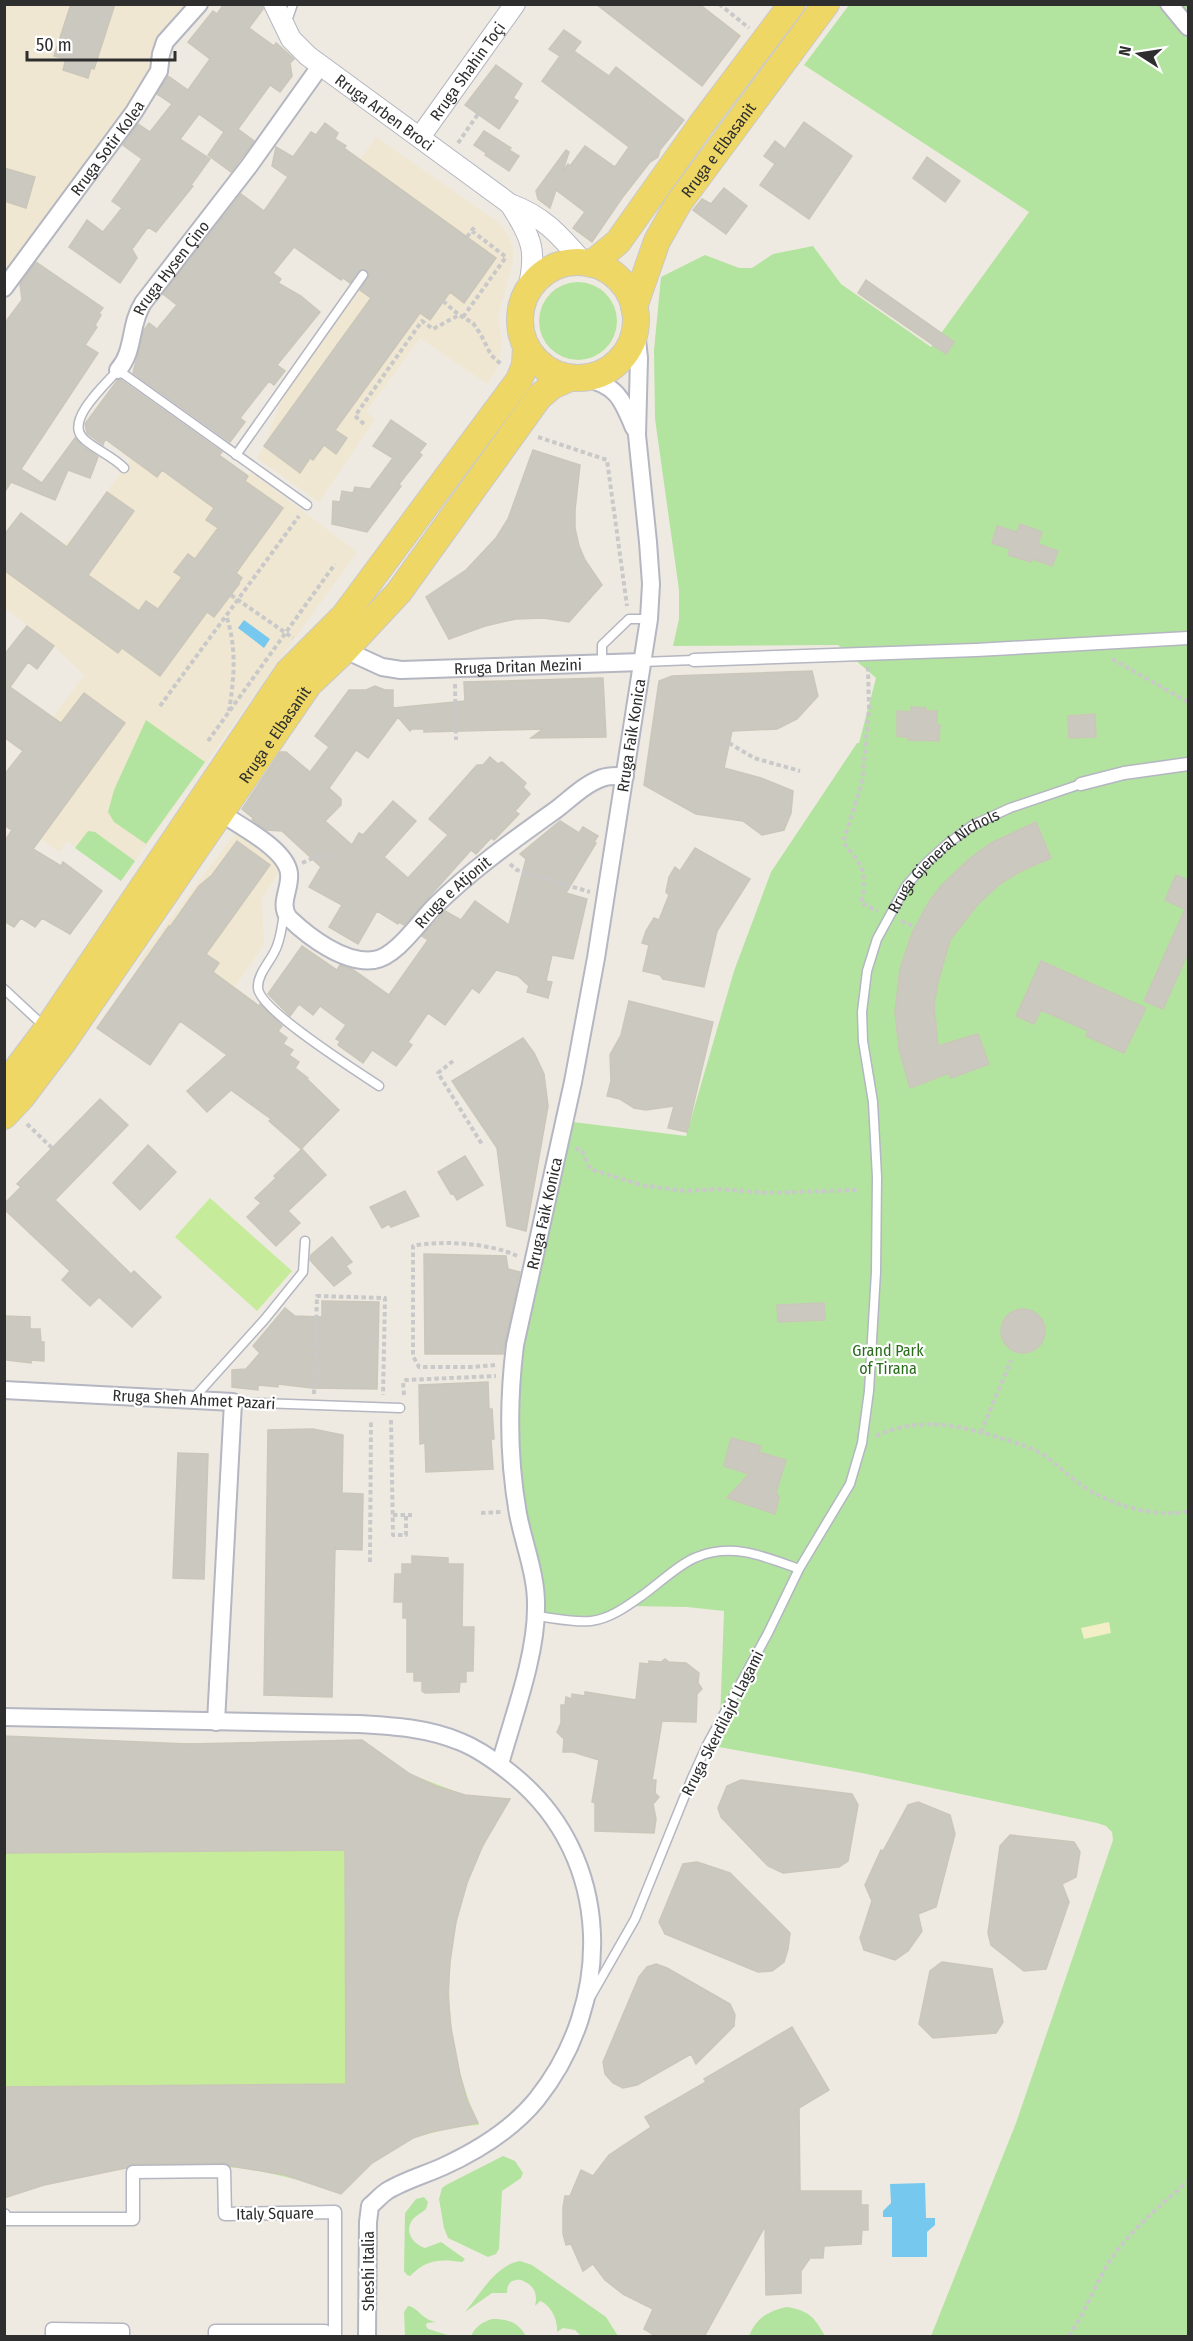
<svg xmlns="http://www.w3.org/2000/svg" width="1193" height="2341" viewBox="0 0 1193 2341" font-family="'Fira Sans Condensed',sans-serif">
<rect width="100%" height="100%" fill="#efeae1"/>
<!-- education -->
<path fill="#efe7d2" d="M5,5h190l-44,74 -146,197z
M376,137l122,85 9,11 6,15v14l-15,55 4,26 -2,11 -3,16 -10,14 -67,-46 -54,74 9,7 -56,83 -62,-44 7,-12 20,-53 106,-145 -61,-45z
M117,380l131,96 3,-4 106,80 -236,329 -54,-40 -8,11 -19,-14 -29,-6v-57l73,-100 -30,-29 -49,-38 -1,-73 17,-22 43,31 11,-9 56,-76 -46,-35z
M236,832l37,29 6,11 -17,27 2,45 -30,44 8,5 -35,48 -34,-25 13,-19 -48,-35z"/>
<!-- green -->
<path fill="#b3e49f" d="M849,5h339v2331h-257l85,-213 97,-283 -1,-8 -6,-6 -9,-3 -235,-50 -143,-26 5,-136 -37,-4 -59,-1 -35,15 -57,-5 -27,-205 56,-290 121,15 48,-165 37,-99 86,-129h2l17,-65 -38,-33 -165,1 6,-27v-29l-24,-171 -1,-69 7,-73 44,-22 34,13h13l21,-14 40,-8 28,38 90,63 98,-135 -225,-147z
M539 321a39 39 0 1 1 78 0a39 39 0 1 1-78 0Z
M146,720l59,42 -59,82 -32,-22 -6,-10 6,-22z
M88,831l7,1 40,29 -14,20 -46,-33z
M503,2156l12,5 8,12 -2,5 -19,13 -3,58 -3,5 -8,3 -40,-19 -4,-10 -5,-29 3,-11 4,-3z
M424,2197l4,5 -2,7c-4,4 -8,5 -12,9 -11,12 -2,26 11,30l16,-6 24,17 -3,3c-22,-3 -35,-3 -52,14l-3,-1 -3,-4 1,-58 11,-14z
M520,2261l12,4 74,52 12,19h-37l-6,-6 -12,-2 -6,4c1,-12 -6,-27 -17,-31l-5,5c3,-13 -1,-21 -14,-26 -9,-1 -14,3 -14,13h-15l-27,19c15,-18 31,-47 55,-51z
M408,2306c10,1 14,14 28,16l-9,1 -1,3 2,3 23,7h-46l-1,-24z
M787,2307c23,4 27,10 38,29h-76c7,-18 19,-25 38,-29z
M492,2319c16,0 26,3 34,17h-55c4,-9 11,-14 21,-17z"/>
<!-- sand -->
<path fill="#f2eec6" d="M1109,1622l2,11 -27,6 -3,-11z"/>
<!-- pitch -->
<path fill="#c5eb9b" d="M210,1198l82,73 -35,40 -82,-74z
M5,1736l145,7h127l133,31 55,21 45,4c-16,27 -33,55 -43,85 -27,79 -23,165 12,241l-25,2 -41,11 -41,25 -60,20 -61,-14 -69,-5 -55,4 -83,17 -39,13z"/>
<!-- water -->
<path fill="#77c8ee" d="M244,620l26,19 -6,9 -26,-20z
M925,2183l1,35h9v7l-8,7v25h-35v-40h-9v-6l8,-8 -1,-19z"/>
<!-- building -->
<path fill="#cbc8bf" stroke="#cbc6ba" stroke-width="1.5" d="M71,4h44l-21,65 -3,-1 -3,10 -25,-8 3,-11 -12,-3z
M224,4h38l1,5 -14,19 25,18 2,-3 18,16 -4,4 2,13 -12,16 -10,-7 -32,44 16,12 -23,31 -23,-17 16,-23 -25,-18 -19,25 30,20 -19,26 2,1 -37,46 -8,-5 -16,22 5,9 -17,25 -51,-36 18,-27 16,12 19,-24 -10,-7 30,-42 -19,-14 15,-21 12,8 22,-28 -15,-10 11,-18 20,14 22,-31 -22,-17 25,-31 4,3z
M596,4h103l41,32 -38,50z
M564,30l17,12 -7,9 35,25 7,-9 68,53 -24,30 -2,7 -8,5 -28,36 -30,44 -19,-14 12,-16 -29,-22 -6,18 -12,-9 -2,-8 30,-41 3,2 -7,21 6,-9 2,2 15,-20 30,21 14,-20 -87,-66 18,-25 -11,-7z
M496,65l26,19 -9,14 5,3 -19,28 -34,-24z
M804,122l48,34 -43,63 -49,-34 15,-21 -11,-8 11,-15 10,8z
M325,123l13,10 -3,6 11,7 -2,2 152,110 -32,45 -14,-11 -20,28 -10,-7 -85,117 12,8 -11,16 -12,-9 -11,15 -3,-2 -10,15 -36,-27 107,-148 -11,-8 9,-14 -3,-6h-6l-10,13 -7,-5 -2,2 -47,-33 -21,26 8,6 -3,4 23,13 19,16 -43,53 8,6 -11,14 -5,-4 -29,37 5,4 -15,20 -97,-69 11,-43 5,-7 8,6 20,-24 -14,-11 78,-100 23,17 24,-34 -16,-11 4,-19 17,10 18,-25 5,3z
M484,131l27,17 -2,2 10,6 -10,15 -24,-16 1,-2 -12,-8z
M927,157l33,24 -15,21 -32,-24z
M4,168l31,9 -9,31 -22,-7z
M724,188l23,18 -21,28 -33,-24 9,-11 9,5z
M36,262l67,46 -4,5 2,2 -6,10 2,2 -12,18 13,8 -77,116 21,14 33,-45 7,8 16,11 -8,21 -22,-8 -13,30 -44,-18 -7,11v-169l18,-24 -2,-16z
M866,280l88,62 -8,12 -88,-61z
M121,380l101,72 -3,3 29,21 -3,5 38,27 -47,65 6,5 -4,6h1l-25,33 -7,-5 -47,64 -38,-28 -4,5 -114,-83v-35l17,-22 46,34 40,-55 27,19 -46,64 51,36 7,-10 12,8 24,-32 -8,-5 14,-18 7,5 23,-31 -12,-8 8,-12 -52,-38 -5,7 -52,-38 -2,6 -16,-12 -2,-9 32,-43z
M391,420l35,24 -7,9 3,2 -23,29 2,2 -34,46 -35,-8 1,-23 7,1 2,-11 11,2 2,-6 15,2 23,-31 -20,-12z
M533,450l47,15 -5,45v18l4,18 6,14 17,25 -33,37 -26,-4 -27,1 -31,7 -36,13 -23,-42 40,-27 30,-32 12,-19z
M1020,524l22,8 -4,12 20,7 -6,15 -19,-7 -2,3 -23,-7 2,-6 -18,-6 5,-17 20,6z
M27,626l27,20 -17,23 -9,-7 -18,25 51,36 23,-30 41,30 -92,126 28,17 2,-4 39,29 -32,43 -28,-16 -7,9 -14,-9 -7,9 -10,-6v-79l8,-12 -8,-5v-50l19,-24 -19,-14v-82z
M812,671l6,25 -21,23 -20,10 -45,2 -8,37 37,10 32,13 -2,22 -7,17 -22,5 -19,-14 -47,-7 -52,-29 15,-104 13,-5z
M603,678l3,59 -75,1 12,-9 -119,3v-3h-12l-2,2 -12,-14 -30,41 -12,-8 -27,38 12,11v6l-16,16 27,24 7,-12 4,2 30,-34 23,20 -32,36 24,21 40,-43 -19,-16 48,-54h6l7,-8 8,7 4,-2 24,21 -3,4 7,7 -15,17 4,3 -25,26 -3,-2 -15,16 -5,-4 -67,75 -5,-3 -1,2 -21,-13 -19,33 -29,-17 13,-22 -33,-18 12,-20 -39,-36 -15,-1 -15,-10 1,-2 -11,-9 38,-57h6l24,20 19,-25 -14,-11 34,-46h17l9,-4 10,4h8v18l72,-7 -1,-19z
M911,707l15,1v3h11v14h3l-1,16 -31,-1 -1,-3 -10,-1v-25l14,1z
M1095,714l1,23 -27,1 -1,-22z
M560,821l19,12 4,-6 15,9 -4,6 2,1 -30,50 21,6 -14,60 -21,-4 -6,26 6,1 -4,16 -21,-6 2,-6 -11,-10 -22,-6 -17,23 -7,-5 -27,37 -17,-12 -20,29 4,3 -16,21 -24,-16 -9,13 -25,-18 2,-4 -4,-2 10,-14 -26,-19 -7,9 -14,-11 -9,12 -22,-22 34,-48 35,24 3,-5 12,4 37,26 39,-55 -6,-4 23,-25 16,9 14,-19 34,24 17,-66 -6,-5z
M1036,822l15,36 -30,13 -20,12 -23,21 -28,36 -12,42 -4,23 4,41 40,-12 11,30 -38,14 -2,-5 -39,15 -11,-39 -4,-37 5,-43 12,-36 18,-33 11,-14 28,-27 22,-16z
M237,841l33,24 -64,89 13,9 -6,9 46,34 1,-2 22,22 -4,5 9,7 -4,6 10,6 -4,5 10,7 -4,6 13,10 -1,1 32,31 -38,39 -32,-28 2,-2 -40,-29 -24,22 -20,-21 40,-36 -47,-34 -30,44 -53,-37 72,-102 1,1 29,-41 13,-11z
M695,848l55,31 -33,52 -13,56 -41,-8 -3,-4 -17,-4 6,-26 -7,-2 4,-12 8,-13 5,2 10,-25 -3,-3 3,-15 6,-10 5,4z
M1176,875l12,5v73l-25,56 -19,-8 41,-92 -20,-9z
M1041,961l105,47 -22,45 -38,-17 2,-5 -47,-21 -7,14 -18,-8z
M629,1001l84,21 -26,110 -19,-4 6,-22 -28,4 -12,-2 -14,-9 -13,-3 4,-15 -1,-26 11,-20z
M523,1038l11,15 10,21 4,32 -22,125 -19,-5 -10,-78 -45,-67z
M100,1099l28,26 -73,75 76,74 3,-3 27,26 -29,30 -33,-30 -9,9 -28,-26 8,-9 -66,-62v-5l17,-17 -4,-3z
M148,1145l28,27 -36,38 -27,-27z
M302,1149l24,26 -38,36 12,12 -24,23 -29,-29 14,-14 -6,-5 21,-20 -2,-2z
M465,1156l18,29 -26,15 -4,-7 -2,1 -13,-22z
M405,1191l14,25 -28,11 -2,-3 -7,4 -12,-21z
M332,1237l20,25 -6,4 5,7 -17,13 -24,-26 1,-5z
M424,1254l82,2 2,13 12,3 -17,82h-78z
M322,1301l57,1 -2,87 -65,-1 -34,-4v3l-20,-2v5l-26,-3v-17l14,-1 14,-16 -7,-7 32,-38 10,8 27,1z
M824,1303l1,17 -47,2 -1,-17z
M1001 1331a22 22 0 1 1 44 0a22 22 0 1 1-44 0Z
M4,1316l26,1v12h10l1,13h3v19l-13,-1v3l-24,-3 -1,-6h-2z
M488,1382l1,27h3l2,30h-3l2,30 -67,3 -1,-29 -5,1 -1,-59z
M313,1429l30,6 -1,58 21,1 -1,56 -27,-1 -3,148 -68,-2 4,-265z
M731,1438l30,8 -2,6 27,8 -10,32 3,5 -4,17 -48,-16 22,-24 -25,-8z
M178,1453l30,1 -4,125 -31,-1z
M412,1556l36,2v6h15l-1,63h12l-1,44h-7v11h-6l-1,10 -34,1 -3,-2v-10h-8v-9h-7v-54h-4v-16h-9l1,-28h7v-10h10z
M665,1659l4,3 17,1 13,10 -1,10 4,6 -5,5 -1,28 -34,-1 -10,59h4l-1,13 4,4 -6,7 3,15 -2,14 -59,-2v-28l-3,-1 7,-42 -26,-8h-10l1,-13 -7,-7 4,-9v-18h4l1,-8 6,2v-5l13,2v-4l51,8 4,-37 9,1v-3l12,1z
M4,1736l184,8 174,-4 48,34 26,12 29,9 45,4 -27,46 -16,38 -11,39 -6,40 -2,33 3,33 9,47 7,25 11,23 -47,9 -18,6 -41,25 -31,31 -56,-19 -54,-9 -7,-3 -91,1 -7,4 -82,17 -40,13v-111l342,-3 -1,-234 -341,3z
M741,1780l111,14 6,11 -10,56 -9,6 -56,6 -15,-7 -47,-49 -3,-9 9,-22z
M918,1802l32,13 5,19 -19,73 -18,7 4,17 -14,20 -13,9 -31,-10 -4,-12 12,-37 -7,-16 16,-35 2,1 25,-46z
M1010,1835l64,7 6,10 -4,25 -14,7 7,18 -23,67 -22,2 -33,-26 -3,-12 12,-87z
M697,1862l33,11 60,60 -2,16 -4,13 -12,9 -14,1 -93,-38 -6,-12 24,-58z
M942,1962l50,7 11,53 -7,11 -63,5 -14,-14 11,-53z
M656,1964l11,4 63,36 5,11 -1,11 -38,38 -5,-10 -54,31 -14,3 -10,-5 -8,-9 -2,-12 36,-85 8,-10z
M792,2027l37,63 -30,18 1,83h61v14h7v25h-6l-1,14 -37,2 -1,12h-13l-9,13v22l-35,2 -1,-69 -61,111h-47l-13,-8 9,-20 -30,-15 -18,-14 -12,-16 -10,7 -12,-27 -5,1 -3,-11v-27l2,-11h5l11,-26 12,6 16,-21 42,-28 -6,-10 61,-35 -2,-3z"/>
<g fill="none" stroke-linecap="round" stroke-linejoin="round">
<!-- service casing -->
<g stroke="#b4b6c1" stroke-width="11">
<g id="service">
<path d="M286,24l7,-20"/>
<path d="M236,455l127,-180"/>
<path d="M124,468c-11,-12 -34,-21 -42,-31 -16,-18 25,-54 36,-67l189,135"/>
<path d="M642,662l52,-2"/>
<path d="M602,663v-18l27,-26h20"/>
<path d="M284,914c-2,11 -3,22 -7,32 -4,13 -20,27 -19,42 1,22 99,83 121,98"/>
<path d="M4,989l42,39"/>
<path d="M193,1399l72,-80 38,-47 2,-31"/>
<path d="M233,1402l167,6"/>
<path d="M536,1616c18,2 38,7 55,5 18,-2 35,-14 49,-24 16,-11 40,-34 57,-40 35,-15 69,0 102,12"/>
<path id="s1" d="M591,1996l44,-77 57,-141 15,-33 61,-112 31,-64 51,-85 12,-41 7,-52 7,-119 1,-95 -4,-75 -10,-61 -1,-29 5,-41 10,-32 29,-53 19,-22 22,-20 26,-19 37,-17 71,-24"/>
</g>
</g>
<!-- pedestrian casing -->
<g stroke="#b4b6c1" stroke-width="15">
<path id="pedestrian" d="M694,660l282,-10 212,-12
M1081,784l43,-11 64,-9
M4,2215l2,4h127v-47l91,-1 1,43 110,-2v124
M52,2336v-7l71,1v6
M215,2336v-5h110v5"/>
</g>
<!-- minor casing -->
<g stroke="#b4b6c1" stroke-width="20">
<g id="minor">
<path d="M1169,4l19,23"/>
<path id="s2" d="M4,288l130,-176 25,-41 2,-17 4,-12 34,-38"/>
<path id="s3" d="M118,370c17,-19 11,-45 25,-67l106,-137 72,-101"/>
<path d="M584,378c33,7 38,21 50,50"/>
<path id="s4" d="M345,650l37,17 19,3 241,-8"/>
<path id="s5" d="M221,813c19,13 65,36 68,60 2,16 -11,31 0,45 20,19 55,46 85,42 22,-3 45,-38 61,-54 36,-36 80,-67 122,-97 14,-11 28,-25 45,-31 7,-3 15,-2 23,-2"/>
<path d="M4,1390l229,12 -17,320"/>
<path d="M4,1717l355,7c35,2 69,4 102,18 20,8 37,21 53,34 100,82 100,226 23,323 -25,31 -60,52 -95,68 -18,8 -39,14 -55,24 -6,4 -11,10 -17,15l-2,16 -1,114"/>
<path id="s6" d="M500,1764c13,-47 36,-107 36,-156 1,-32 -12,-63 -18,-94 -10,-57 -10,-112 -3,-169l58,-263 23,-124 53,-339 2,-35 -3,-42 -11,-107 2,-77 -4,-37"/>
</g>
</g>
<!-- tertiary casing -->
<g stroke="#b4b6c1" stroke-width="22">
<g id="tertiary">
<path id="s7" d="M274,4l17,35 17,17 202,148c34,12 51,33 74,59"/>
<path id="s8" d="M420,137l95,-133"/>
<path d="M510,204c22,35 28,47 17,89"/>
</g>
</g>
<!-- primary casing -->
<g stroke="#c9c9c9" stroke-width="28">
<g id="primary">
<circle cx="578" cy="320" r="58"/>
<path d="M591,264l27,-22 83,-117 91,-121"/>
<path id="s9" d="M634,307l23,-66 21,-37 148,-200"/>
<path d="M4,1086l43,-57 241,-357 56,-56 175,-236 6,-15 1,-18"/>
<path id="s10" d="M4,1116l17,-18 43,-57 245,-357 36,-34 54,-58 140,-195 13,-11 18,-8"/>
</g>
</g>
<!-- path -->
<path stroke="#c9c9c9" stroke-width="4" stroke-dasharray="4.5 3" stroke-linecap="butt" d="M719,4l30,24
M458,143l20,-29
M467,237l9,-12
M443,301l16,14
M463,317l43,-60 -34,-26
M364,424l-9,-8 67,-95 11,8 26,-14 14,8 8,12 10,20 11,10
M538,437l69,23 20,146
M231,595l62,43
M227,618c10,33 7,60 2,93
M1112,659l76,43
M868,667l1,42 -7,74 -19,59c20,25 25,29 18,61l17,8
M455,684l1,56
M160,706l139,-190
M208,741l127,-177
M729,743l25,15 46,13
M302,863l18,-8 13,1
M510,864l7,6 73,22
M901,921l14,6
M453,1061l-15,12 45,73
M27,1124l25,24
M575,1148l7,3 8,18 51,16 43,6 36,-2 48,4 90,-3
M495,1365l-22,2h-54l-6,-11v-110c28,-6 78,-3 104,10
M314,1394l3,-98 68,2 -2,97
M404,1395l-1,-13 3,-2 90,-4
M391,1420l2,115h13v-20
M981,1432l30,-72
M876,1436c41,-19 79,-12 121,1 16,5 32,9 47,18 13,9 23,20 36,29 27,20 76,35 108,27
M481,1513l20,-1
M393,1515h19
M370,1562l1,-142
M1069,2336c15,-22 24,-46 37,-69 20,-34 53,-60 82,-86"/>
<!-- service -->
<use href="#service" stroke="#fff" stroke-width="8"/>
<!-- pedestrian -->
<use href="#pedestrian" stroke="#fff" stroke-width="12"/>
<!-- minor -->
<use href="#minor" stroke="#fff" stroke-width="16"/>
<!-- tertiary -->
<use href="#tertiary" stroke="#fff" stroke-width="20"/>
<!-- primary -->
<use href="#primary" stroke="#efd766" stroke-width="26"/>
</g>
<g text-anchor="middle" stroke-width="4.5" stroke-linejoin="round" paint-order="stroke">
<!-- street labels -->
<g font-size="16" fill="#2e2e2e" stroke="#fff">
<text dy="6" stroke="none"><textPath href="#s8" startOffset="81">Rruga Shahin Toçi</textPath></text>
<text dy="6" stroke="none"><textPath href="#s7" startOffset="158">Rruga Arben Broci</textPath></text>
<text dy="6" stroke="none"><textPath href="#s2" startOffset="174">Rruga Sotir Kolea</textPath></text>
<text dy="6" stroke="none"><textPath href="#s9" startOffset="180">Rruga e Elbasanit</textPath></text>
<text dy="6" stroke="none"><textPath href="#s3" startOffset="117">Rruga Hysen Çino</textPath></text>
<text dy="6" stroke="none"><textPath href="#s4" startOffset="177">Rruga Dritan Mezini</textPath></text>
<text dy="6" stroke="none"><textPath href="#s10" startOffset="468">Rruga e Elbasanit</textPath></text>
<text dy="6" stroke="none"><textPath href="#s6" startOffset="1047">Rruga Faik Konica</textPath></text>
<text dy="6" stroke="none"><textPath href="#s1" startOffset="1230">Rruga Gjeneral Nichols</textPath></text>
<text dy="6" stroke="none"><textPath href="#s5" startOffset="342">Rruga e Atjonit</textPath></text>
<text dy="6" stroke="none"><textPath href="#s6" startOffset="561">Rruga Faik Konica</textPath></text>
<text transform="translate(194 1399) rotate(3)" y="6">Rruga Sheh Ahmet Pazari</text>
<text transform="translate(722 1723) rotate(-63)" y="6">Rruga Skerdilajd Llagami</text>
<text transform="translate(275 2213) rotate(-1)" y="6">Italy Square</text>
<text transform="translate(368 2271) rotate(-90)" y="6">Sheshi Italia</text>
</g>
<!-- park labels -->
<g font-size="16" fill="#296d1c" stroke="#fff">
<text x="888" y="1356">Grand Park<tspan x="888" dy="18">of Tirana</tspan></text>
</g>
</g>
<!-- border -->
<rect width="1193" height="2341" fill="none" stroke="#2e2e2e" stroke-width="12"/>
<!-- north arrow -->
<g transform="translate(1139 54) rotate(282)" stroke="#ffffff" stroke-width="4.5" paint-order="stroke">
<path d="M0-4.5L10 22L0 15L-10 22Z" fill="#2e2e2e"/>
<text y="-9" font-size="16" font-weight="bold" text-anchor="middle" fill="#2e2e2e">N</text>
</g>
<!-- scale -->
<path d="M27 51v9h148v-9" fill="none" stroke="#2e2e2e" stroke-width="3"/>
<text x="36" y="51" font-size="18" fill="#2e2e2e" stroke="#ffffff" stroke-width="4.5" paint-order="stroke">50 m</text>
</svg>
